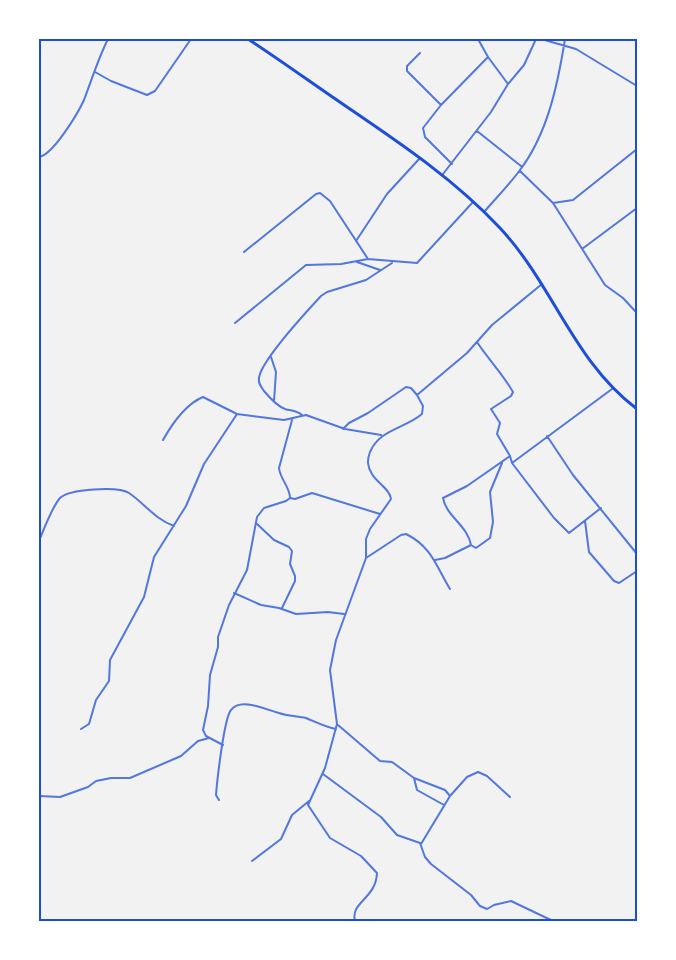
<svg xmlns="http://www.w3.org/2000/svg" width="676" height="960" viewBox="0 0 676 960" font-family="Barlow,sans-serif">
<rect width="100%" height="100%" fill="#f2f2f2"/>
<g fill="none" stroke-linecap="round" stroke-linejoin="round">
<!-- minor -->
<path stroke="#5277de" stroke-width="2" d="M478,39l10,18 20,27
M541,39l35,10 61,37
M420,53l-13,13v5l34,34
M95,72l16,9 36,14 8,-4 36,-52
M477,131l44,35
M39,157c14,-2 39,-44 45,-57 8,-21 14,-41 24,-61
M452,164l-27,-27 -2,-9 18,-23 47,-48
M520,171l33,32 52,82 18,13 12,13
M443,174l48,-62 17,-28 16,-19 12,-26
M553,203l20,-3 64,-51
M484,212c12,-14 25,-27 36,-42 28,-37 38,-87 45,-131
M356,241l31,-47 33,-36
M582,249l55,-41
M244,252l72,-58 4,-1 10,8 38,58
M357,262l23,8
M235,323l71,-58 35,-1 27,-5 49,4 56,-61
M477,342c11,17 26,32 36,50l-2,4 -20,13 9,14 -3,11 13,22 2,7 42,55 15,15 32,-25
M271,357l5,15 -2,29
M302,415c-6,-5 -11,-4 -17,-6 -8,-3 -16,-12 -21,-18 -3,-4 -6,-8 -5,-13 2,-17 49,-68 62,-82l6,-4 39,-12 26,-17
M343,429l6,-6 19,-10 38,-26 5,1 6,7
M547,436l26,39 64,79
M163,440c9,-16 23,-36 40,-43l34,17 47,6 22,-5 39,14 36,6
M512,463l100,-74
M290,498l5,1 17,-6 68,21
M585,521l4,31 25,29 5,2 18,-12
M256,523l18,17 15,7 3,4 -2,13 5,12v5l-13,27
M39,541c5,-12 13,-34 21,-43 9,-9 58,-12 69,-5 16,11 27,27 45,33
M471,545c-3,-19 -25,-29 -28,-47l24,-12 43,-30
M366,558l35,-23 5,-1c26,13 30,32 44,55
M435,560l10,-2 26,-13 5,3 14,-10 3,-16 -3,-30 12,-29
M234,593l27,12 18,3 17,6 32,-2 16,2
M338,725l42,36 12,1 22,16 31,12 5,6 -29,48
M81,729l8,-5 7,-24 13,-19 1,-21 34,-63 10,-40 32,-51 18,-42 33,-50
M223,745l-17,-9 -3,-6 5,-24 2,-31 8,-28v-10l11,-32 18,-35 10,-53 7,-9 22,-7 4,-3c0,-11 -10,-19 -11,-30l13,-48
M323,774l58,43 16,18 23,8 5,14 6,7 40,31 9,11 7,3 7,-4 17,-4 42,20
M414,778l3,12 27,15
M39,796l21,1 28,-10 8,-6 15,-3h19l51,-22 17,-15 11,-3
M450,796l17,-19 11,-5 9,4 23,21
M219,800l-3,-5c1,-13 8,-77 15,-85 10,-13 35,0 48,3 8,3 18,3 27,5 10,4 19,9 30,11
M252,861l29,-22 11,-24 17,-14
M355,921c-5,-19 21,-22 22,-48l-16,-17 -31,-18 -22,-33 17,-37 12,-44 -7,-54 6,-30 30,-82v-19l4,-10 21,-30c-1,-10 -14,-16 -19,-25 -5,-8 -5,-14 -2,-22 10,-23 34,-23 52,-38l1,-8 -6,-11 50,-42 25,-28 50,-41"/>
<!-- secondary -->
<path stroke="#1d4ed8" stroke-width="3" d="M248,39c35,23 68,47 102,70 53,36 106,72 150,119 54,58 73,133 137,181"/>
</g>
<!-- border -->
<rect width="676" height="960" fill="none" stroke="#ffffff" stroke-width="81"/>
<rect x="40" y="40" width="596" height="880" fill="none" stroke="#1d4ed8" stroke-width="2"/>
</svg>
